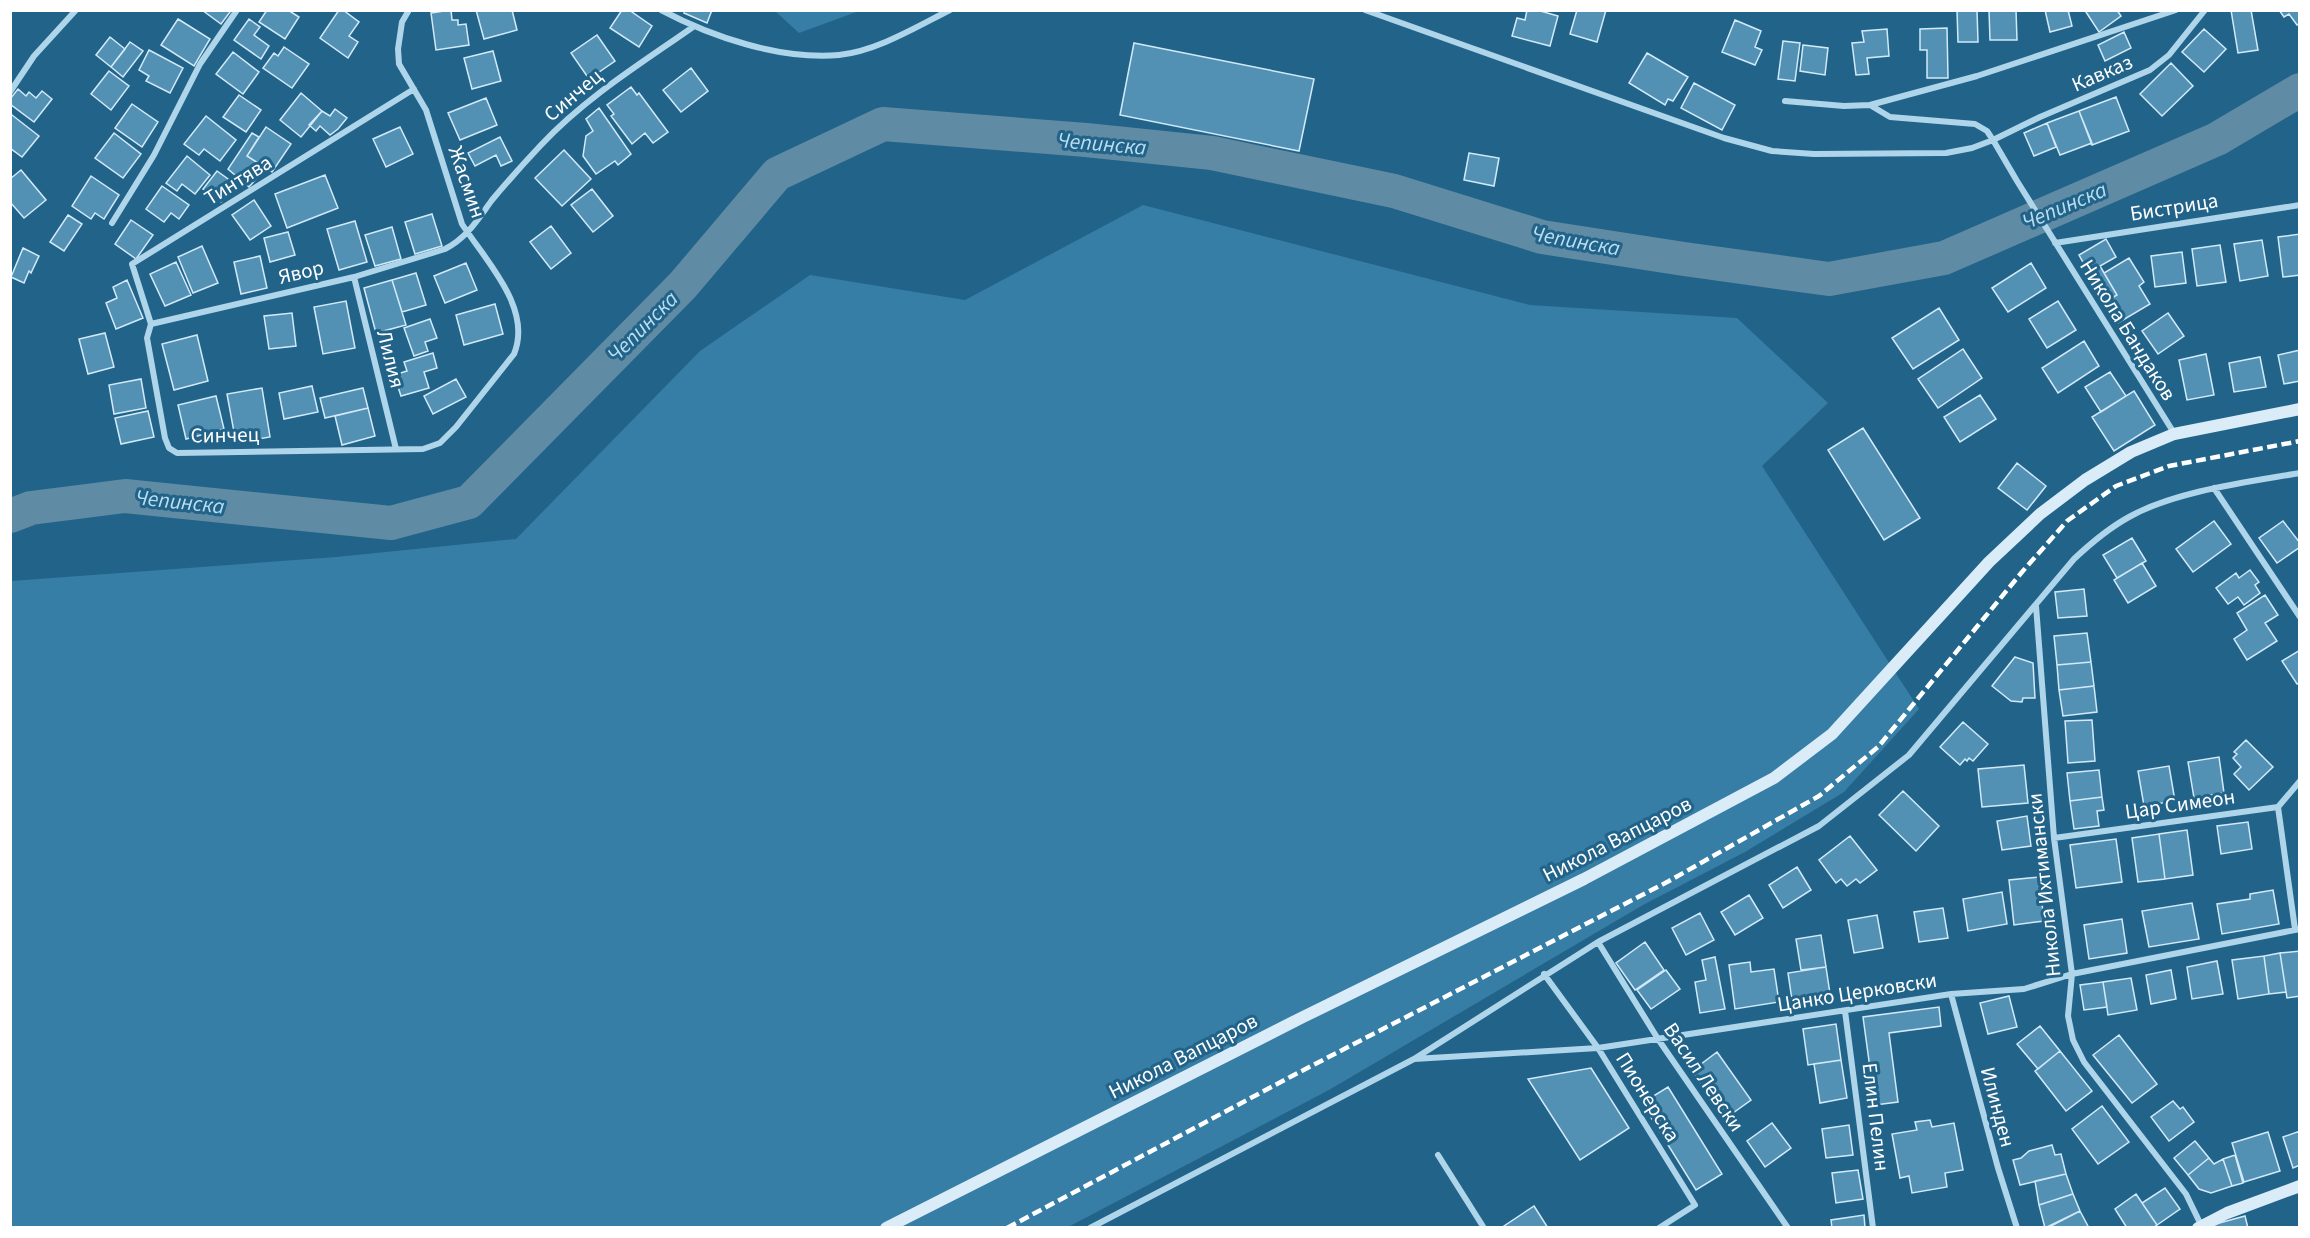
<svg xmlns="http://www.w3.org/2000/svg" width="2310" height="1238" viewBox="0 0 2310 1238" font-family="'Source Sans 3',sans-serif">
<rect width="100%" height="100%" fill="#226389"/>
<!-- green -->
<path fill="#367ea6" d="M775,11h84l-60,22z
M1143,205l387,100 207,13 91,85 -66,63 157,243 -75,83 -99,60 -102,53 -314,185 -261,137 -1057,1v-647l325,-24 180,-18 184,-188 110,-76 155,25z"/>
<g fill="none" stroke-linecap="round" stroke-linejoin="round">
<!-- river -->
<path stroke="#608ba4" stroke-width="34" d="M10,516l21,-8 94,-12 266,27 78,-21 214,-217 94,-111 106,-50 203,16 126,13 182,38 148,46 142,22 145,20 115,-21 273,-119 83,-49"/>
</g>
<!-- building -->
<path fill="#5391b4" stroke="#d2eaf8" stroke-width="1.5" d="M202,10h27l1,2 -9,12z
M267,10h21l11,7 -14,22 -26,-17z
M339,10h4l16,12 -10,14 9,6 -10,16 -28,-20z
M451,10l1,10h6v5l8,-1 3,21 -33,5 -5,-37z
M476,10h36l5,20 -33,9z
M622,10h7l23,16 -13,21 -29,-19z
M685,10h27l-5,13 -23,-10z
M1527,10h10l21,6 -8,30 -38,-10 5,-18 8,2z
M1577,10h29l-9,32 -27,-8z
M1957,10h20l1,32h-20z
M1989,10h27l1,30h-27z
M2045,10h23l4,16 -22,6z
M2088,10h29l4,6 -22,16 -13,-20z
M2231,10h20l7,40 -20,3z
M2279,10h21v13l-3,2 -8,-11 -5,3z
M178,19l32,20 -16,27 -33,-21z
M249,19l11,8 -6,8 15,11 -8,13 -27,-19z
M1735,20l26,11 -6,16 7,3 -7,15 -33,-13z
M1947,28l1,50h-21v-28h-7v-21z
M1887,29l2,27 -22,2 2,16 -13,1 -4,-32 12,-1 -2,-11z
M2204,29l22,20 -22,23 -22,-20z
M2124,32l7,16 -26,13 -7,-16z
M597,35l18,26 -26,18 -18,-26z
M110,37l15,12 -14,18 -15,-12z
M1783,41l17,2 -5,38 -17,-2z
M130,42l13,9 -20,26 -12,-10z
M1134,43l180,36 -15,72 -179,-36z
M1803,45l25,3 -3,27 -25,-4z
M284,47l25,17 -17,24 -29,-20 11,-15 4,3z
M149,50l34,18 -13,25 -24,-12 3,-5 -10,-6z
M493,51l8,30 -29,8 -8,-31z
M233,52l26,20 -16,22 -27,-20z
M1647,53l41,24 -15,24 -5,-2 -3,6 -36,-22z
M2171,63l22,23 -31,30 -22,-22z
M691,68l17,23 -27,21 -18,-22z
M109,71l20,15 -18,24 -20,-16z
M1694,83l41,22 -13,25 -41,-22z
M631,87l6,8 2,-2 29,39 -15,11 -8,-10 -13,11 -21,-28 3,-2 -7,-9z
M18,89l8,7 3,-4 7,6 6,-7 10,8 -18,23 -24,-18v-5z
M301,93l21,18 -21,26 -21,-17z
M239,95l22,15 -15,22 -23,-15z
M2116,97l13,34 -37,14 -13,-34z
M486,98l11,27 -37,15 -12,-27z
M132,104l26,18 -16,25 -27,-19z
M599,108l32,46 -13,11 -3,-4 -19,13 -13,-18 3,-20 7,-5 -7,-12z
M335,109l12,9 -9,11 -8,6 -10,-9 -4,5 -7,-6 13,-14 8,5z
M2079,111l13,32 -32,12 -13,-32z
M12,115l27,21 -17,21 -12,-9v-31z
M206,116l30,24 -16,21 -16,-12 -5,6 -15,-11z
M2047,123l9,24 -22,9 -10,-23z
M266,127l25,17 -19,28 -25,-16z
M400,127l13,27 -27,13 -13,-28z
M114,133l27,21 -18,24 -28,-20z
M252,133l7,4 -12,19 19,12 -17,19 -21,-18z
M500,137l12,24 -11,5 -5,-11 -21,11 -7,-13z
M564,150l27,29 -29,27 -27,-28z
M1469,153l30,5 -5,28 -30,-6z
M187,156l23,19 -15,19 -13,-10 -5,7 -11,-8z
M21,170l25,30 -22,18 -14,-16v-23z
M217,171l18,13 -14,18 -18,-13z
M325,175l13,33 -51,20 -12,-34z
M91,176l28,19 -15,24 -9,-6 -4,6 -19,-13z
M162,186l27,19 -10,14 -8,-6 -7,9 -18,-13z
M592,189l21,27 -20,16 -22,-27z
M254,200l17,26 -21,14 -18,-25z
M432,214l10,32 -27,8 -10,-32z
M68,215l14,9 -18,27 -14,-9z
M131,220l22,15 -17,24 -21,-15z
M355,221l12,41 -28,8 -12,-41z
M551,226l20,27 -20,16 -21,-27z
M392,227l9,32 -26,7 -10,-31z
M288,232l7,23 -25,7 -6,-24z
M2300,234v41l-17,2 -5,-40z
M2106,239l10,18 -16,9 17,29 -12,7 -26,-47z
M2262,240l6,36 -28,5 -6,-37z
M2220,245l6,37 -29,4 -5,-37z
M202,246l16,37 -25,10 -15,-36z
M23,248l16,8 -8,17 -2,-2 -5,12 -13,-6z
M2182,252l4,31 -31,4 -4,-31z
M260,256l7,32 -26,6 -7,-32z
M2129,258l15,24 -5,4 11,18 -32,19 -13,-21 12,-7 -13,-22z
M176,262l15,33 -26,11 -15,-32z
M466,263l11,27 -32,13 -11,-27z
M2031,263l15,25 -38,24 -16,-24z
M416,273l10,32 -24,7 -10,-32z
M127,280l16,38 -27,11 -10,-26 11,-5 -4,-11z
M392,280l14,45 -30,8 -12,-45z
M346,301l9,47 -32,6 -9,-47z
M2058,301l18,29 -29,18 -18,-29z
M495,304l8,30 -39,11 -8,-30z
M1939,308l20,32 -46,29 -21,-31z
M292,313l4,33 -27,3 -5,-33z
M2168,313l16,23 -26,18 -16,-23z
M430,319l7,19 -12,4 3,9 -14,5 -10,-28z
M105,333l9,34 -26,7 -9,-35z
M197,335l11,46 -34,9 -12,-46z
M2084,341l15,25 -41,27 -16,-25z
M1963,349l19,29 -44,30 -20,-29z
M2300,350v31l-16,3 -6,-29z
M433,353l4,15 -13,4 5,16 -28,8 -7,-21 13,-4 -3,-9z
M2206,354l8,41 -27,5 -8,-40z
M2260,357l6,30 -32,5 -5,-29z
M2110,372l16,24 -25,16 -16,-25z
M141,379l5,29 -32,6 -5,-29z
M456,379l10,18 -33,17 -9,-18z
M312,386l6,26 -34,7 -5,-26z
M262,388l8,49 -34,6 -9,-49z
M363,388l5,20 -43,10 -5,-20z
M2134,391l21,34 -41,26 -22,-34z
M1980,395l16,24 -36,23 -16,-25z
M216,396l8,33 -38,10 -8,-34z
M368,408l7,28 -33,9 -7,-29z
M148,411l6,26 -33,7 -6,-26z
M1863,428l57,90 -36,22 -56,-90z
M2017,463l29,23 -19,24 -29,-22z
M2214,521l17,23 -38,28 -17,-23z
M2283,521l17,22v4l-23,16 -18,-25z
M2132,538l14,23 -29,17 -14,-23z
M2142,563l14,23 -28,17 -14,-23z
M2250,570l9,12 -4,3 5,8 -16,12 -6,-8 -10,7 -12,-16 20,-15 3,5z
M2084,589l3,27 -29,2 -3,-26z
M2265,595l13,20 -13,8 12,18 -30,19 -13,-21 13,-9 -10,-17z
M2087,633l4,29 -34,3 -3,-29z
M2300,650v32l-3,2 -15,-23z
M2015,657l18,6 2,35h-12l-1,4 -11,-1 -19,-15z
M2091,662l3,24 -35,4 -2,-25z
M2094,686l3,26 -34,4 -4,-26z
M2092,720l3,41 -27,2 -3,-42z
M1963,722l25,22 -15,17 -4,-3 -2,3 -2,-2 -5,6 -20,-18z
M2246,740l27,27 -24,23 -15,-16 7,-7 -8,-9 4,-4 -3,-2z
M2219,757l5,36 -30,5 -6,-36z
M2024,765l4,38 -46,4 -4,-38z
M2169,766l6,35 -31,5 -6,-35z
M2099,770l3,27 -32,4 -3,-28z
M1903,791l36,35 -23,25 -37,-36z
M2102,797l2,13 -7,1 2,15 -25,3 -4,-28z
M2027,816l4,30 -29,4 -5,-29z
M2248,822l4,27 -31,5 -4,-28z
M2187,830l6,45 -28,4 -6,-45z
M2159,834l6,45 -27,3 -6,-44z
M1850,836l27,34 -17,13 -4,-4 -9,7 -6,-7 -5,4 -17,-23z
M2116,839l6,43 -46,6 -6,-43z
M1797,867l14,23 -28,18 -14,-23z
M2039,877l5,44 -30,4 -5,-45z
M2273,890l6,34 -57,10 -5,-30 33,-5v-5z
M2002,892l5,32 -39,7 -5,-32z
M1749,895l14,23 -28,17 -14,-23z
M2192,903l7,36 -50,8 -7,-36z
M1943,908l5,30 -29,4 -5,-30z
M1700,913l14,27 -28,15 -14,-27z
M1877,915l6,33 -29,5 -6,-33z
M2122,919l5,34 -38,6 -5,-34z
M1821,935l5,32 -25,3 -5,-31z
M1645,942l19,28 -29,20 -19,-27z
M2300,951v45l-13,2 -7,-45z
M2280,953l6,39 -17,2 -5,-38z
M2264,956l5,38 -31,5 -6,-39z
M1715,957l10,52 -25,4 -5,-31 11,-2 -4,-20z
M2217,961l6,33 -31,5 -5,-32z
M1750,962l1,10 23,-3 5,33 -44,7 -6,-44z
M1826,967l4,27 -38,6 -4,-27z
M1666,970l14,19 -29,20 -14,-19z
M2171,970l5,29 -25,5 -5,-29z
M2131,978l6,32 -29,5 -5,-33z
M2103,982l4,25 -23,3 -4,-25z
M2009,996l8,31 -29,7 -8,-31z
M1939,1007l2,19 -52,7 9,69 -23,3 -12,-88z
M1836,1024l5,36 -33,5 -5,-36z
M2040,1026l20,25 -22,18 -21,-25z
M2119,1035l38,49 -25,19 -39,-48z
M2060,1051l32,40 -26,20 -31,-40z
M1717,1052l34,48 -25,18 -34,-47z
M1841,1060l6,38 -27,5 -6,-39z
M1591,1068l38,60 -49,32 -52,-81z
M1668,1087l54,87 -26,16 -54,-87z
M2173,1101l7,8 3,-2 11,15 -25,19 -18,-24z
M2102,1106l27,36 -31,22 -26,-35z
M1930,1120l2,7 22,-4 9,47 -18,3 2,14 -35,6 -3,-17 -9,2 -8,-44 25,-4 -2,-8z
M1772,1123l19,25 -26,19 -18,-26z
M1849,1125l4,30 -27,3 -4,-29z
M2300,1131v34l-7,3 -10,-31z
M2268,1132l12,39 -36,11 -12,-39z
M2195,1141l14,17 -21,17 -14,-17z
M2052,1145l3,10 6,-1 5,20 -46,11 -7,-25 8,-2 8,-7z
M2235,1155l8,28 -11,3 -9,-27z
M2209,1158l5,6 9,-5 9,27 -21,7 -12,-4 -11,-14z
M1858,1170l5,29 -27,4 -4,-30z
M2066,1174l7,20 -34,11 -4,-24z
M2165,1188l15,21 -23,16 -15,-22z
M2073,1194l7,17 -35,17 -6,-23z
M2136,1194l21,31 -4,3h-26l-12,-19z
M1534,1206l14,22h-43l-1,-2z
M2080,1211l9,17h-42z
M1864,1215l1,13h-33l-1,-8z
M2245,1216l3,12h-35l-1,-3z"/>
<g fill="none" stroke-linecap="round" stroke-linejoin="round">
<!-- street -->
<path stroke="#aed5ea" stroke-width="6" d="M409,10l-7,12 -4,27 1,15 27,46 36,114c23,36 71,84 52,130l-58,73 -16,16 -17,6 -246,4 -8,-5 -4,-10 -18,-100 4,-14 203,-47 91,-28c22,-11 33,-30 47,-49 16,-19 32,-37 49,-55 44,-47 99,-81 152,-118
M661,10c51,27 119,50 178,45 38,-4 77,-28 111,-45
M1365,10l359,128 48,13 42,3 132,-1 26,-5 21,-8 24,41 157,252
M2176,10l-199,66 -107,29 20,12 85,7 12,7 6,9 47,-23 110,-47 19,-15 36,-45
M10,92l24,-36 42,-46
M1785,101l59,5 26,-1
M112,223l42,-68 46,-91 37,-54
M2055,243l245,-38
M354,277l42,172
M151,324l-19,-60 282,-175
M2214,488l86,129
M2036,606l18,232 18,136 -4,42 5,24 11,22 102,132 16,33
M2278,807l17,122
M2054,838l224,-31 22,-26
M1598,942l60,97 130,189
M1544,974l54,74 97,157 -36,23
M1951,994l47,174 19,60
M1845,1011l28,217
M1414,1059l184,-11 353,-54 73,-5 48,-15 228,-45
M1438,1155l46,73
M1090,1228l324,-169 184,-117 221,-116 90,-71 165,-196c17,-16 35,-31 55,-42 46,-26 119,-35 171,-44"/>
<!-- secondary -->
<path stroke="#d9ecf8" stroke-width="12" d="M886,1228l417,-211 281,-138 190,-101 58,-44 157,-172 51,-48 45,-34 46,-28 43,-18 126,-25
M2198,1228l29,-15 73,-27"/>
<!-- rail -->
<path stroke="#fff" stroke-width="4.5" stroke-dasharray="10 4.5" stroke-linecap="butt" d="M1007,1228l285,-152 377,-195 150,-85 59,-49 144,-175 45,-51 49,-35 53,-20 131,-25"/>
</g>
<g text-anchor="middle" stroke-width="6" stroke-linejoin="round" paint-order="stroke">
<!-- street labels -->
<g font-size="21" fill="#fff" stroke="#226389">
<text transform="translate(2102 73) rotate(-23)" y="7">Кавказ</text>
<text transform="translate(573 95) rotate(-40)" y="7">Синчец</text>
<text transform="translate(238 180) rotate(-32)" y="7">Тинтява</text>
<text transform="translate(467 182) rotate(71)" y="7">Жасмин</text>
<text transform="translate(2174 207) rotate(-9)" y="7">Бистрица</text>
<text transform="translate(301 272) rotate(-13)" y="7">Явор</text>
<text transform="translate(2128 330) rotate(58)" y="7">Никола Бандаков</text>
<text transform="translate(391 359) rotate(76)" y="7">Лилия</text>
<text transform="translate(225 435) rotate(-1)" y="7">Синчец</text>
<text transform="translate(2180 804) rotate(-8)" y="7">Цар Симеон</text>
<text transform="translate(1617 839) rotate(-27)" y="7">Никола Вапцаров</text>
<text transform="translate(2044 885) rotate(-96)" y="7">Никола Ихтимански</text>
<text transform="translate(1857 992) rotate(-9)" y="7">Цанко Церковски</text>
<text transform="translate(1183 1056) rotate(-27)" y="7">Никола Вапцаров</text>
<text transform="translate(1704 1077) rotate(56)" y="7">Васил Левски</text>
<text transform="translate(1648 1097) rotate(58)" y="7">Пионерска</text>
<text transform="translate(1998 1107) rotate(75)" y="7">Илинден</text>
<text transform="translate(1876 1117) rotate(83)" y="7">Елин Пелин</text>
</g>
<!-- water labels -->
<g font-size="22" font-style="italic" fill="#badef1" stroke="#226389">
<text transform="translate(1102 143) rotate(5)" y="8">Чепинска</text>
<text transform="translate(2064 205) rotate(-23)" y="8">Чепинска</text>
<text transform="translate(1576 240) rotate(10)" y="8">Чепинска</text>
<text transform="translate(642 326) rotate(-45)" y="8">Чепинска</text>
<text transform="translate(180 501) rotate(6)" y="8">Чепинска</text>
</g>
</g>
<!-- border -->
<rect width="2310" height="1238" fill="none" stroke="#ffffff" stroke-width="24"/>
</svg>
